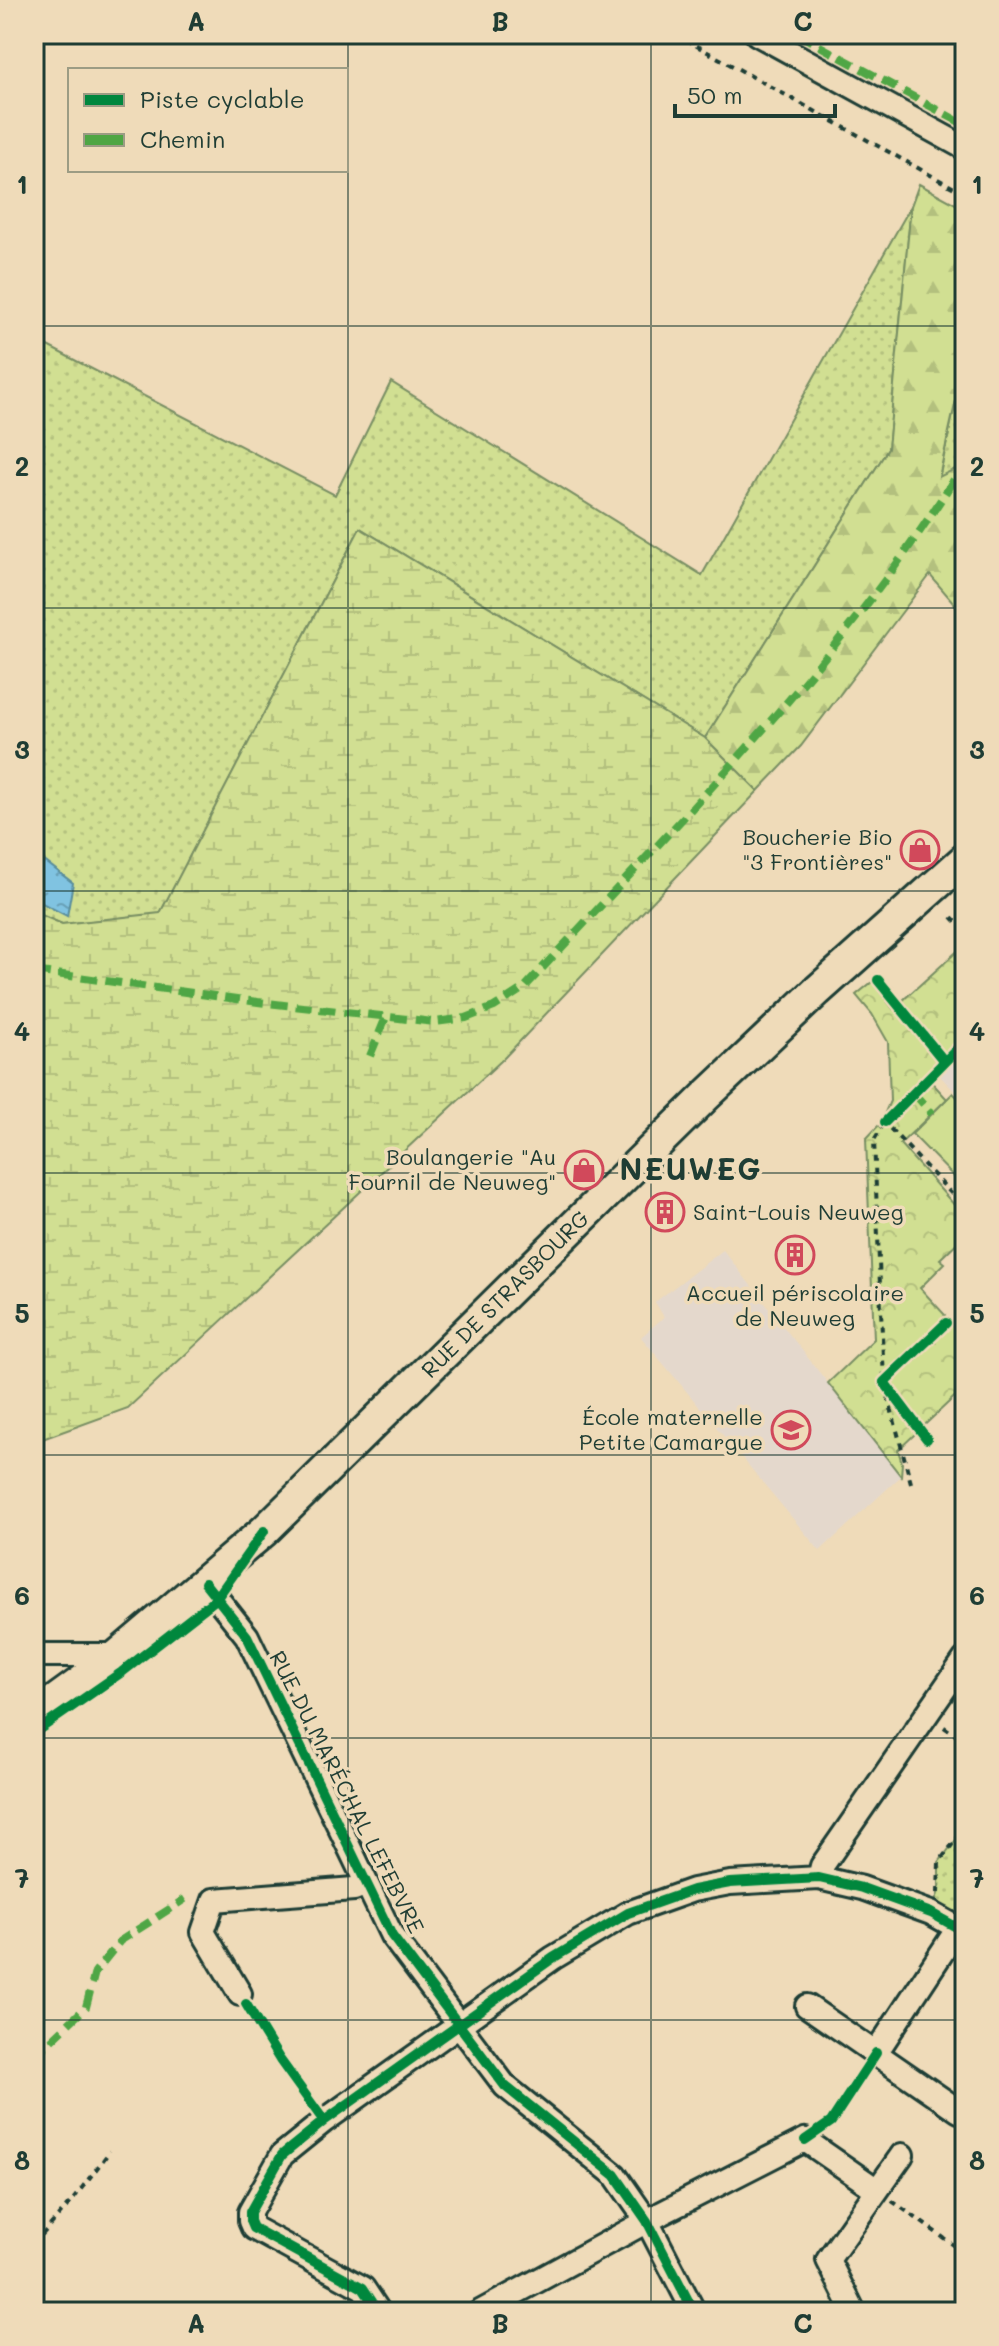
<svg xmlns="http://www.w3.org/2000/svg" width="999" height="2346" viewBox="0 0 999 2346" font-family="Mali,sans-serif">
<defs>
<pattern id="grass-dots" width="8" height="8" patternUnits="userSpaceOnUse" patternTransform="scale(2)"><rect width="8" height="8" fill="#d1df92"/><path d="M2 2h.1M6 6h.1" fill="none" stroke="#b3c07e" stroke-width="1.8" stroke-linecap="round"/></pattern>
<pattern id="forest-firs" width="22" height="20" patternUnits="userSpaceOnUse" patternTransform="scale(2)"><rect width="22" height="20" fill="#d1df92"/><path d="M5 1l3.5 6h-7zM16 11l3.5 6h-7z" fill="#b3c07e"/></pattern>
<pattern id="wetland-marsh" width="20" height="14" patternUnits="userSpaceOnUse" patternTransform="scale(2)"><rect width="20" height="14" fill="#d1df92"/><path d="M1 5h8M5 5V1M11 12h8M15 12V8" fill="none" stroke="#b3c07e"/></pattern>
<pattern id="park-crowns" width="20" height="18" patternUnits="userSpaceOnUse" patternTransform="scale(2)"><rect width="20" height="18" fill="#d1df92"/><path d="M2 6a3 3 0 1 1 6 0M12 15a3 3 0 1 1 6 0" fill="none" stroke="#b3c07e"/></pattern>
<pattern id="water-ripples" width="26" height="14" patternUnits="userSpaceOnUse" patternTransform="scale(2)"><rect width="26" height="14" fill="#80c3e1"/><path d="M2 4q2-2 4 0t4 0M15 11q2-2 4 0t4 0" fill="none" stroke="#68a0b7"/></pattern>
</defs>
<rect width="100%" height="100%" fill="#efdbb9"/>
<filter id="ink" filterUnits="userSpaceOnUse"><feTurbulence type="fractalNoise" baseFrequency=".0125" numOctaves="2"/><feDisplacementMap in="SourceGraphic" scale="16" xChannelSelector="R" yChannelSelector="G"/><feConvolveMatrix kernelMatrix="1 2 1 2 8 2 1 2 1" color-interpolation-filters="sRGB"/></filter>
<g filter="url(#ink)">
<!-- built -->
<path fill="#e4d8cc" d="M965,1052v42l-4,4 -21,-22z
M723,1250l178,226 -81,75 -179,-214 23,-20 -9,-15z"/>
<!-- grass -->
<path fill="url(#grass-dots)" stroke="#788e63" stroke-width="2" d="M911,206l-23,243 -183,289 -345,-210 -200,386 -98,10 -28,-12v-573l301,156 56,-113 311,193z
M965,359v105l-26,15z
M965,1828v104l-34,-19 8,-22v-29z"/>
<!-- forest -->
<path fill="url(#forest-firs)" stroke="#788e63" stroke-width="2" d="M919,184l46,25v150l-26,118 26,-13v152l-35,-41 -129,171 -43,45 -53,-53 183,-289 23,-243z"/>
<!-- wetland -->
<path fill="url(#wetland-marsh)" stroke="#788e63" stroke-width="2" d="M360,528l345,210 53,53 -255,268 -375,349 -94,34v-530l28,12 98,-11z"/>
<!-- park -->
<path fill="url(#park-crowns)" stroke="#788e63" stroke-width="2" d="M962,947l3,4v83l-40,41 22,24 -47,45 65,73v18l-25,24 5,4 -25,25 25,27 -3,4 8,8 4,-3 11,11v52l-67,63 4,13 -1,13 -73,-93 46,-44 -8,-200 14,-15 10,-23 -2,-59 -16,-28 -16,-19 16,-13 21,27z"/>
<!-- garden -->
<path fill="#d1df92" stroke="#788e63" stroke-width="2" d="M953,1093l12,12v83l-53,-54z"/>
<!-- water -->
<path fill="url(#water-ripples)" stroke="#598d9c" stroke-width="2" d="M34,853l39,30 -6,33 -33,-17z"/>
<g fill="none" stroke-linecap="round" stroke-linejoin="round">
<!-- minor casing -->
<g stroke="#1f3d34" stroke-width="28">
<path id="minor" d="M757,34l208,114
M205,1583l42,53 145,300 113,150 110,89 32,46 47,91
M34,1655h84
M819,1878l3,-12 143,-207
M240,1994l-37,-62 11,-32 140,-11 12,-5
M807,2006l152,105
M876,2053l82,-125
M379,2312l-16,-24 -110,-60 -3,-7v-9l32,-57 42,-34 229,-163 75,-45 65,-23 37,-7 89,-5 43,10 69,25 34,19
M480,2312l182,-99 143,-73 72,50
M854,2312l-26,-52 74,-105"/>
</g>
<!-- secondary casing -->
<g stroke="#1f3d34" stroke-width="36">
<path id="secondary" d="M34,1716l84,-61 146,-124 442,-435 111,-105 148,-132"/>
</g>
<!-- path -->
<path stroke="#1f3d34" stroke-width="4" stroke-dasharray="6 6" stroke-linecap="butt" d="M675,34l290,160
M961,468l4,-11
M952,917l13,14
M878,980l66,81
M882,1120l83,88
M884,1382l62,-59
M885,1384l42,55
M911,1483l-27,-101 -10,-242 11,-18 80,-81
M944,1727l21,15
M938,1893l1,-31 26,-34
M892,2201l73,52
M34,2244l41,-47 35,-46"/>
<!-- minor -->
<use href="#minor" stroke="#efdbb9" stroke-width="22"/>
<!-- secondary -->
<use href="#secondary" stroke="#efdbb9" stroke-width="30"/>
<!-- quiet -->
<path stroke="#4fa644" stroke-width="8" stroke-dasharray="16 8" stroke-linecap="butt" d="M798,34l167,91
M34,971l224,31 176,20 32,-4 28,-11 30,-19c153,-166 318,-326 437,-520h4
M370,1056l16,-39
M913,1092l19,22
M34,2057l52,-50 9,-35 25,-31 65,-42"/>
<!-- cycleway casing -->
<g stroke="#efdbb9" stroke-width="15">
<path id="cycleway" d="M878,980l66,81
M885,1122l80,-81
M927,1439l-43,-57 62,-59
M205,1583l42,53 145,300 113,150 110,89 32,46 47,91
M34,1733l88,-61 94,-73 48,-68
M246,2004l34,56 44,61
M805,2140l26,-18 45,-69
M379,2312l-16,-24 -110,-60 -3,-7v-9l32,-57 42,-34 229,-163 75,-45 65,-23 37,-7 89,-5 43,10 69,25 34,19"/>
</g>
<!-- cycleway -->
<use href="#cycleway" stroke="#00873e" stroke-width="10"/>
</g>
</g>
<!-- grid -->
<path fill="none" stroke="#1f3d34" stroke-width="2" stroke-opacity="0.55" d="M348,34v2278M651,34v2278M34,326h931M34,608h931M34,891h931M34,1173h931M34,1455h931M34,1738h931M34,2020h931"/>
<!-- icons -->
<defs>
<g id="shop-ring" transform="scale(2)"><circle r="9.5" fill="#efdbb9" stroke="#d1495b" stroke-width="1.5"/><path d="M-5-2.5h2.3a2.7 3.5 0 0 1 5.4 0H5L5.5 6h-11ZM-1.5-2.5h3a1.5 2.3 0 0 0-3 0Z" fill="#d1495b"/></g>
<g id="building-ring" transform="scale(2)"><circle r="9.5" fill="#efdbb9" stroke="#d1495b" stroke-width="1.5"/><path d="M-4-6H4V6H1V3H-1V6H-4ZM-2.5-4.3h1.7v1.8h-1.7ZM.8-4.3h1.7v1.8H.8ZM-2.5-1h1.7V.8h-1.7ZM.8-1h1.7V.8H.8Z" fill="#d1495b"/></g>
<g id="school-ring" transform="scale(2)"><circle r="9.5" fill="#efdbb9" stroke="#d1495b" stroke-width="1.5"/><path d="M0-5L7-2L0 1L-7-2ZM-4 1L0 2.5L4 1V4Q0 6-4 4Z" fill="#d1495b"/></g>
</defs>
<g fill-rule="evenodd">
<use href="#shop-ring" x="920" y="850"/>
<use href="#shop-ring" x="584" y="1170"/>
<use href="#building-ring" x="665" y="1212"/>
<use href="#building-ring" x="795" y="1255"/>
<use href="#school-ring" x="791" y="1430"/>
</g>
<g text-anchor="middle" stroke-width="7" stroke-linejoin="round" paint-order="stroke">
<!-- poi labels -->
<g font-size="22" fill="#1f3d34" stroke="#efdbb9" text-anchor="end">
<text x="892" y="845">Boucherie Bio<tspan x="892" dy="25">"3 Frontières"</tspan></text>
<text x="556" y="1165">Boulangerie "Au<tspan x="556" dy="25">Fournil de Neuweg"</tspan></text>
<text x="693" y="1220" text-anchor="start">Saint-Louis Neuweg</text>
<text x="795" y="1301" text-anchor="middle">Accueil périscolaire<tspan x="795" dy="25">de Neuweg</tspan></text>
<text x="763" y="1425">École maternelle<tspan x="763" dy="25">Petite Camargue</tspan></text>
</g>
<!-- street labels -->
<g font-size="22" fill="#1f3d34" stroke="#efdbb9">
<text transform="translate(505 1294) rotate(-45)" y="8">RUE DE STRASBOURG</text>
<text transform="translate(347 1792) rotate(63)" y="8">RUE DU MARÉCHAL LEFEBVRE</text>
</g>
<!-- district labels -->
<g font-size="30" font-weight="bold" letter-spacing="2" fill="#1f3d34" stroke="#efdbb9">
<text x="691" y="1180">NEUWEG</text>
</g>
</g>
<!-- margin -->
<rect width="999" height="2346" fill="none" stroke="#efdbb9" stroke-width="88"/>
<!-- legend -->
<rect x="68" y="68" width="280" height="104" fill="#efdbb9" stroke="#9c9c84" stroke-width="2"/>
<rect x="84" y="94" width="40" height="12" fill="#00873e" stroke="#9c9c84" stroke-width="2"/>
<text x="140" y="108" font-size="24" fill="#1f3d34">Piste cyclable</text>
<rect x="84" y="134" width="40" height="12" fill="#4fa644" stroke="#9c9c84" stroke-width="2"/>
<text x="140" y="148" font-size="24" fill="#1f3d34">Chemin</text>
<!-- scale -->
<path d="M675 104v12h160v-12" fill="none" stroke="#1f3d34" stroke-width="4"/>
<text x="687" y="104" font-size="24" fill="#1f3d34" stroke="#efdbb9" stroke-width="6" paint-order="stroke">50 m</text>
<rect x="44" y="44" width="911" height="2258" fill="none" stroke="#1f3d34" stroke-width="3"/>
<g font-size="26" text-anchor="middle" font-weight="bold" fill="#1f3d34">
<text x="196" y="31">A</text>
<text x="500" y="31">B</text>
<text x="803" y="31">C</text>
<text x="22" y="194">1</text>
<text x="977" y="194">1</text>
<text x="22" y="476">2</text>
<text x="977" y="476">2</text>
<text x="22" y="759">3</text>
<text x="977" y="759">3</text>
<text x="22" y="1041">4</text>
<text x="977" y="1041">4</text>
<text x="22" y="1323">5</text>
<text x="977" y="1323">5</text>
<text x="22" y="1605">6</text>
<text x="977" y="1605">6</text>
<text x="22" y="1888">7</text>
<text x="977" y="1888">7</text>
<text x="22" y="2170">8</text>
<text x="977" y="2170">8</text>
<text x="196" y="2333">A</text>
<text x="500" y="2333">B</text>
<text x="803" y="2333">C</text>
</g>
</svg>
